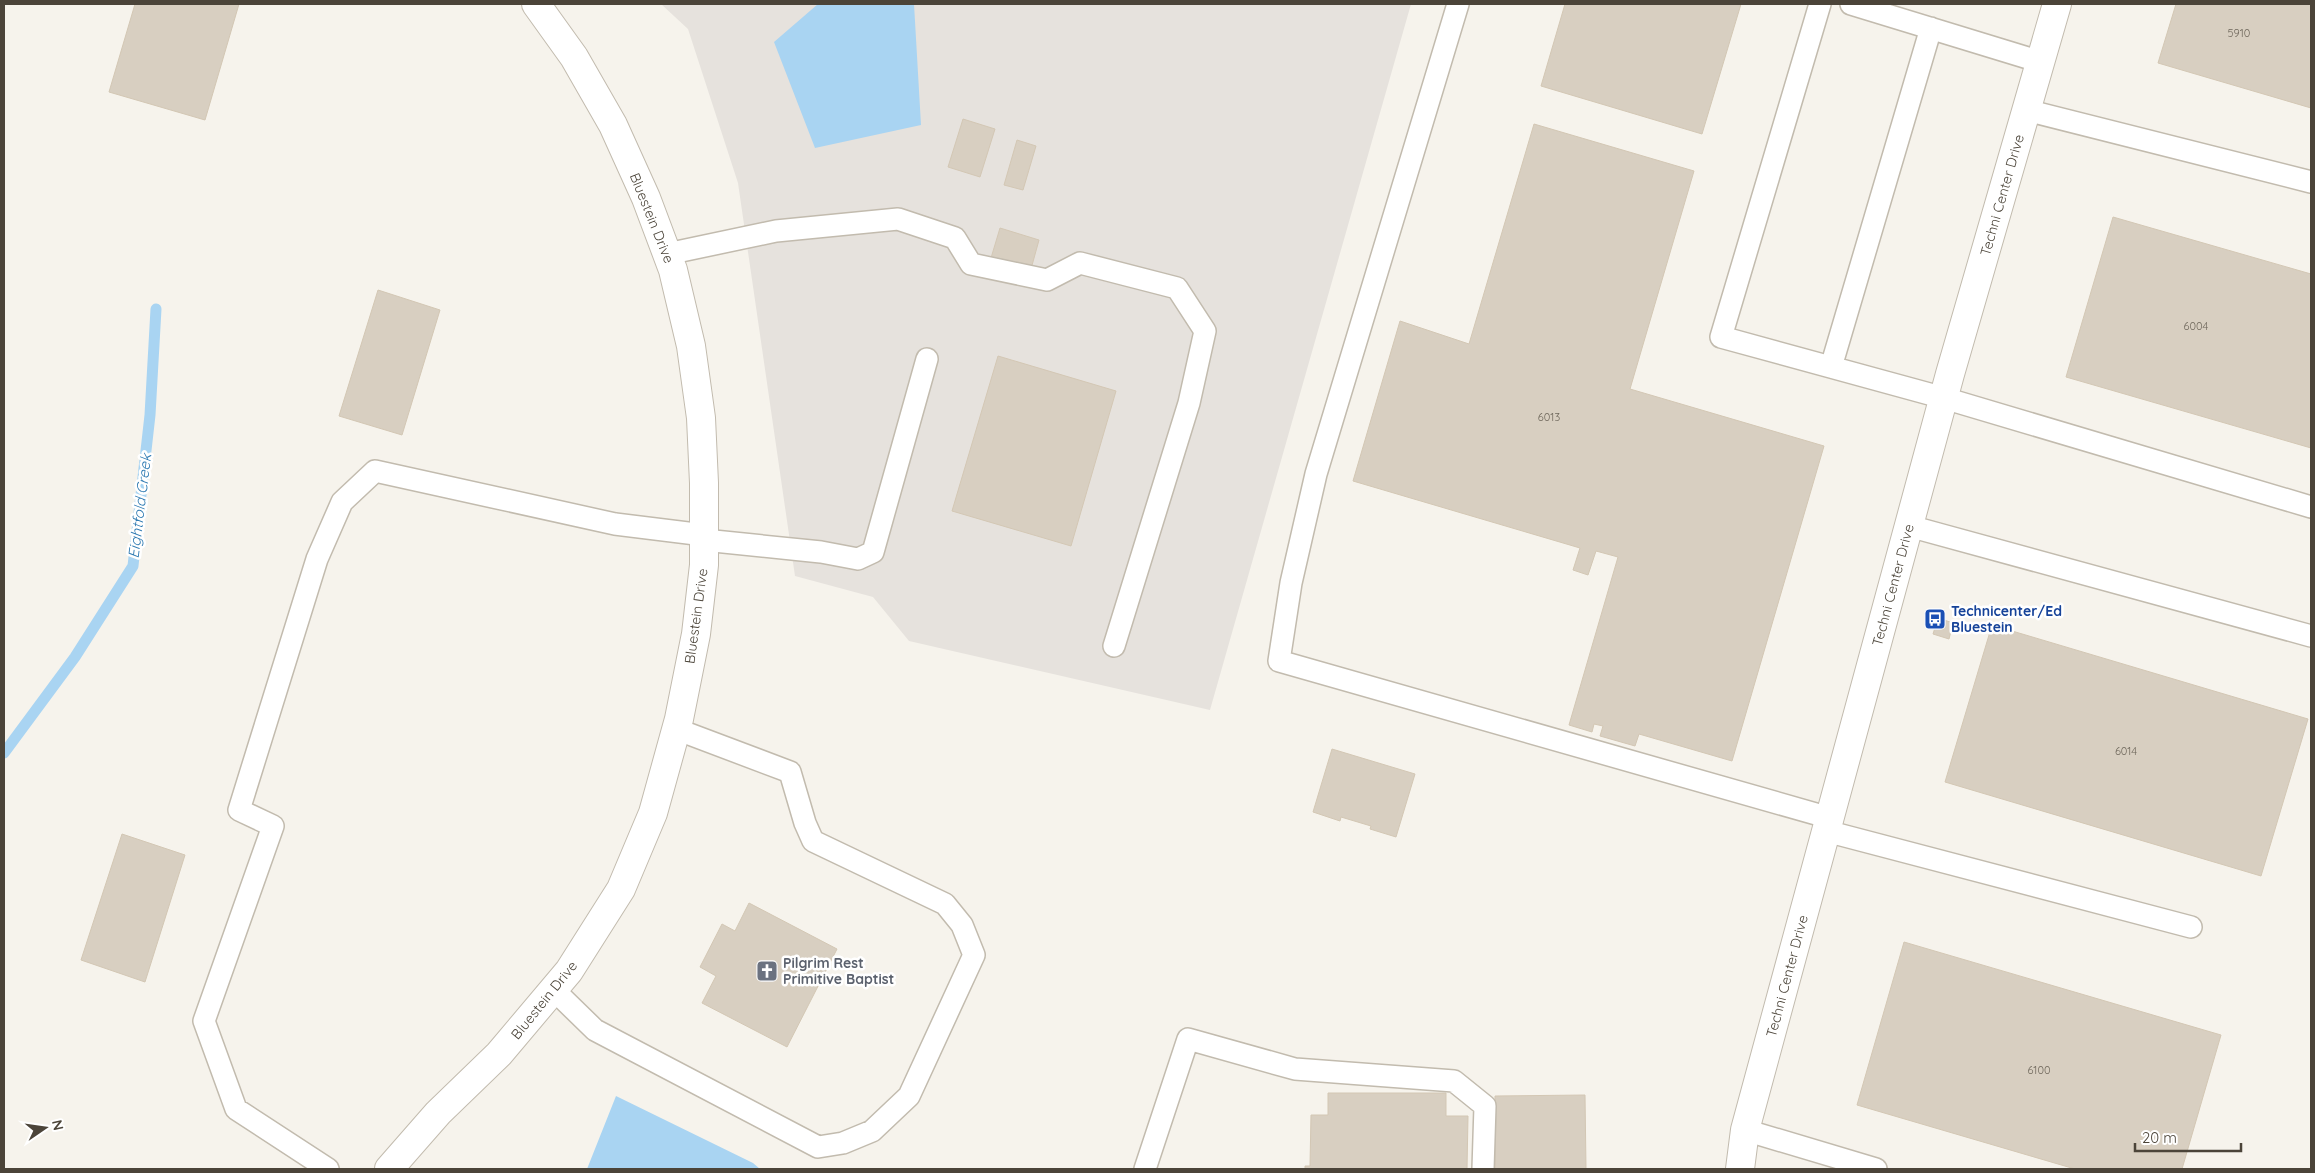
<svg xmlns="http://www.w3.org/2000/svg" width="2315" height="1173" viewBox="0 0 2315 1173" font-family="Quicksand,sans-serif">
<rect width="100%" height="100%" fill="#f6f3ec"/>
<!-- industrial -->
<path fill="#e6e2dd" d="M661,4h750l-201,706 -301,-69 -36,-44 -78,-21 -57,-393 -50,-154z"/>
<!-- water -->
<path fill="#a9d4f2" d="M818,4h96l7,121 -106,23 -41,-106z
M616,1096l137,67 7,6h-173z"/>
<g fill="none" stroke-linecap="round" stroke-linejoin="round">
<!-- stream -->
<path stroke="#a9d4f2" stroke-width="11" d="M4,753l71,-96 58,-91 17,-151 6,-106"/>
</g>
<!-- building -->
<path fill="#d8cfc1" stroke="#d3c7b4" d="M135,4h104l-34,116 -96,-28z
M1565,4h176l-39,130 -161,-48z
M2176,4h135v104l-153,-45z
M963,119l32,10 -15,48 -32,-10z
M1534,124l160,47 -64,218 194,57 -92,315 -93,-27 -4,12 -35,-10 3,-10 -9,-2 -2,8 -23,-7 49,-168 -22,-6 -8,24 -15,-5 7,-22 -227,-67 47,-160 69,23z
M1017,140l19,6 -13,44 -19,-5z
M2113,217l198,57v174l-245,-71z
M1000,228l39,12 -8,29 -40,-11z
M378,290l62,20 -38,125 -63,-19z
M998,356l118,35 -45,155 -119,-35z
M1938,618l15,5 -4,16 -16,-5z
M1992,625l316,94 -47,157 -316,-94z
M1332,749l83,25 -19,63 -26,-8 1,-3 -30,-9 -1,4 -27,-9z
M122,834l63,21 -40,127 -64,-22z
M749,903l88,46 -50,98 -85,-44 14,-27 -16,-9 22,-43 13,7z
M1904,942l317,93 -39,134h-107l-218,-64z
M1328,1093h118v23h22l-1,53h-162v-3h5l1,-51h17z
M1585,1095l1,74h-91v-73z"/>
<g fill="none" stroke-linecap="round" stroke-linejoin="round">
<!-- lane casing -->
<g stroke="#c2bbae" stroke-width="24">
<path id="lane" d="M1458,4l-142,470 -25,109 -12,78 551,157
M1820,4l-99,333 223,61 367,109
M1851,4l190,58
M2026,110l285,72
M667,254l109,-23 122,-12 57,19 16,26 76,16 33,-17 97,25 28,43 -16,72 -75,243
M1831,367l100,-339
M1909,526l402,110
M704,540l117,12 37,7 15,-7 54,-193
M1826,831l365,96
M554,990l41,40 223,117 25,-4 29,-12 37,-35 65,-141 -12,-30 -17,-21 -132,-63 -8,-18 -15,-51 -114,-43
M1745,1130l131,39
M328,1169l-92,-60 -32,-88 69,-195 -34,-16 78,-251 25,-57 33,-31 240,53 89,11
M1145,1169l43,-130 107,30 159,12 31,25 -2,63"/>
</g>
<!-- street casing -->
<g stroke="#c2bbae" stroke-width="30">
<path id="street" d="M389,1169l49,-56 61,-59 70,-83 52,-82 32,-76 26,-94 17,-85 8,-69v-82l-3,-65 -10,-72 -18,-76 -27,-72 -33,-73 -39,-68 -38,-53
M1740,1169l5,-39 205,-756 107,-370"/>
</g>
<!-- lane -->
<use href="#lane" stroke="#fff" stroke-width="21"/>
<!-- street -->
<use href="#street" stroke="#fff" stroke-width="28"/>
</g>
<!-- icons -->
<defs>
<g id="bus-square" transform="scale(1.125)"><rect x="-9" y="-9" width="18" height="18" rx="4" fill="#1a4fb4" stroke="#fff"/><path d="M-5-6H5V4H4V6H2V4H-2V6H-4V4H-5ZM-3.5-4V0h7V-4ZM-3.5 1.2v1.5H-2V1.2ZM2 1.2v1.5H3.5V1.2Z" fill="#fff"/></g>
<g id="church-square" transform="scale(1.125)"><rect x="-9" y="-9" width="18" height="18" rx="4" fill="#6b7280" stroke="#fff"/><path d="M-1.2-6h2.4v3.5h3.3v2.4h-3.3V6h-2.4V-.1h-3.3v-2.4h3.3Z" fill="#fff"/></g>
</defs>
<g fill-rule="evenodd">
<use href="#bus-square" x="1935" y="619"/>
<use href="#church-square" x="767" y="971"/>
</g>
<g text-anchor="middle" stroke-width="5" stroke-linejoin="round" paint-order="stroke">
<!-- number labels -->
<g font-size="11" fill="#6e675b">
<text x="2239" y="37">5910</text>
<text x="2196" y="330">6004</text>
<text x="1549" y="421">6013</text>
<text x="2126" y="755">6014</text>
<text x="2039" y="1074">6100</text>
</g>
<!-- street labels -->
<g font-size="14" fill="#4b4439" stroke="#fff">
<text transform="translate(2002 195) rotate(-74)" y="5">Techni Center Drive</text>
<text transform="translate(652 218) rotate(68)" y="5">Bluestein Drive</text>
<text transform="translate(1893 585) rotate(-75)" y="5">Techni Center Drive</text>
<text transform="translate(696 616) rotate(-82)" y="5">Bluestein Drive</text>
<text transform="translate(1787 976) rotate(-75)" y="5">Techni Center Drive</text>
<text transform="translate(544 1000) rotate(-51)" y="5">Bluestein Drive</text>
</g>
<!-- transit labels -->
<g font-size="14" font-weight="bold" fill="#164399" stroke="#fff" text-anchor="start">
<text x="1951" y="616">Technicenter/Ed<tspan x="1951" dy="16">Bluestein</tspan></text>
</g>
<!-- worship labels -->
<g font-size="14" font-weight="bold" fill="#5b616d" stroke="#fff" text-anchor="start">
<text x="783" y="968">Pilgrim Rest<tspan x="783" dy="16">Primitive Baptist</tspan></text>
</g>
<!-- water labels -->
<g font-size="15" font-style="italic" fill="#2e7ab2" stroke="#fff">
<text transform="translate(140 506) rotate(-83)" y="5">Eightfold Creek</text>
</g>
</g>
<!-- border -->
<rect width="2315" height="1173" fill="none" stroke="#4b4439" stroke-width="10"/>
<!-- north arrow -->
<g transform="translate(45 1128) rotate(77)" stroke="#ffffff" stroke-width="4" paint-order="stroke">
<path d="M0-4L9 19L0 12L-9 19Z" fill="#4b4439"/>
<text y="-8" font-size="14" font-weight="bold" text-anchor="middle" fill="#4b4439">N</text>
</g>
<!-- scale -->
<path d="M2135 1143v8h106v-8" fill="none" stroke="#4b4439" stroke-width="2.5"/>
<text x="2142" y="1143" font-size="15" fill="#4b4439" stroke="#ffffff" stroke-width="4" paint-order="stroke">20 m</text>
</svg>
